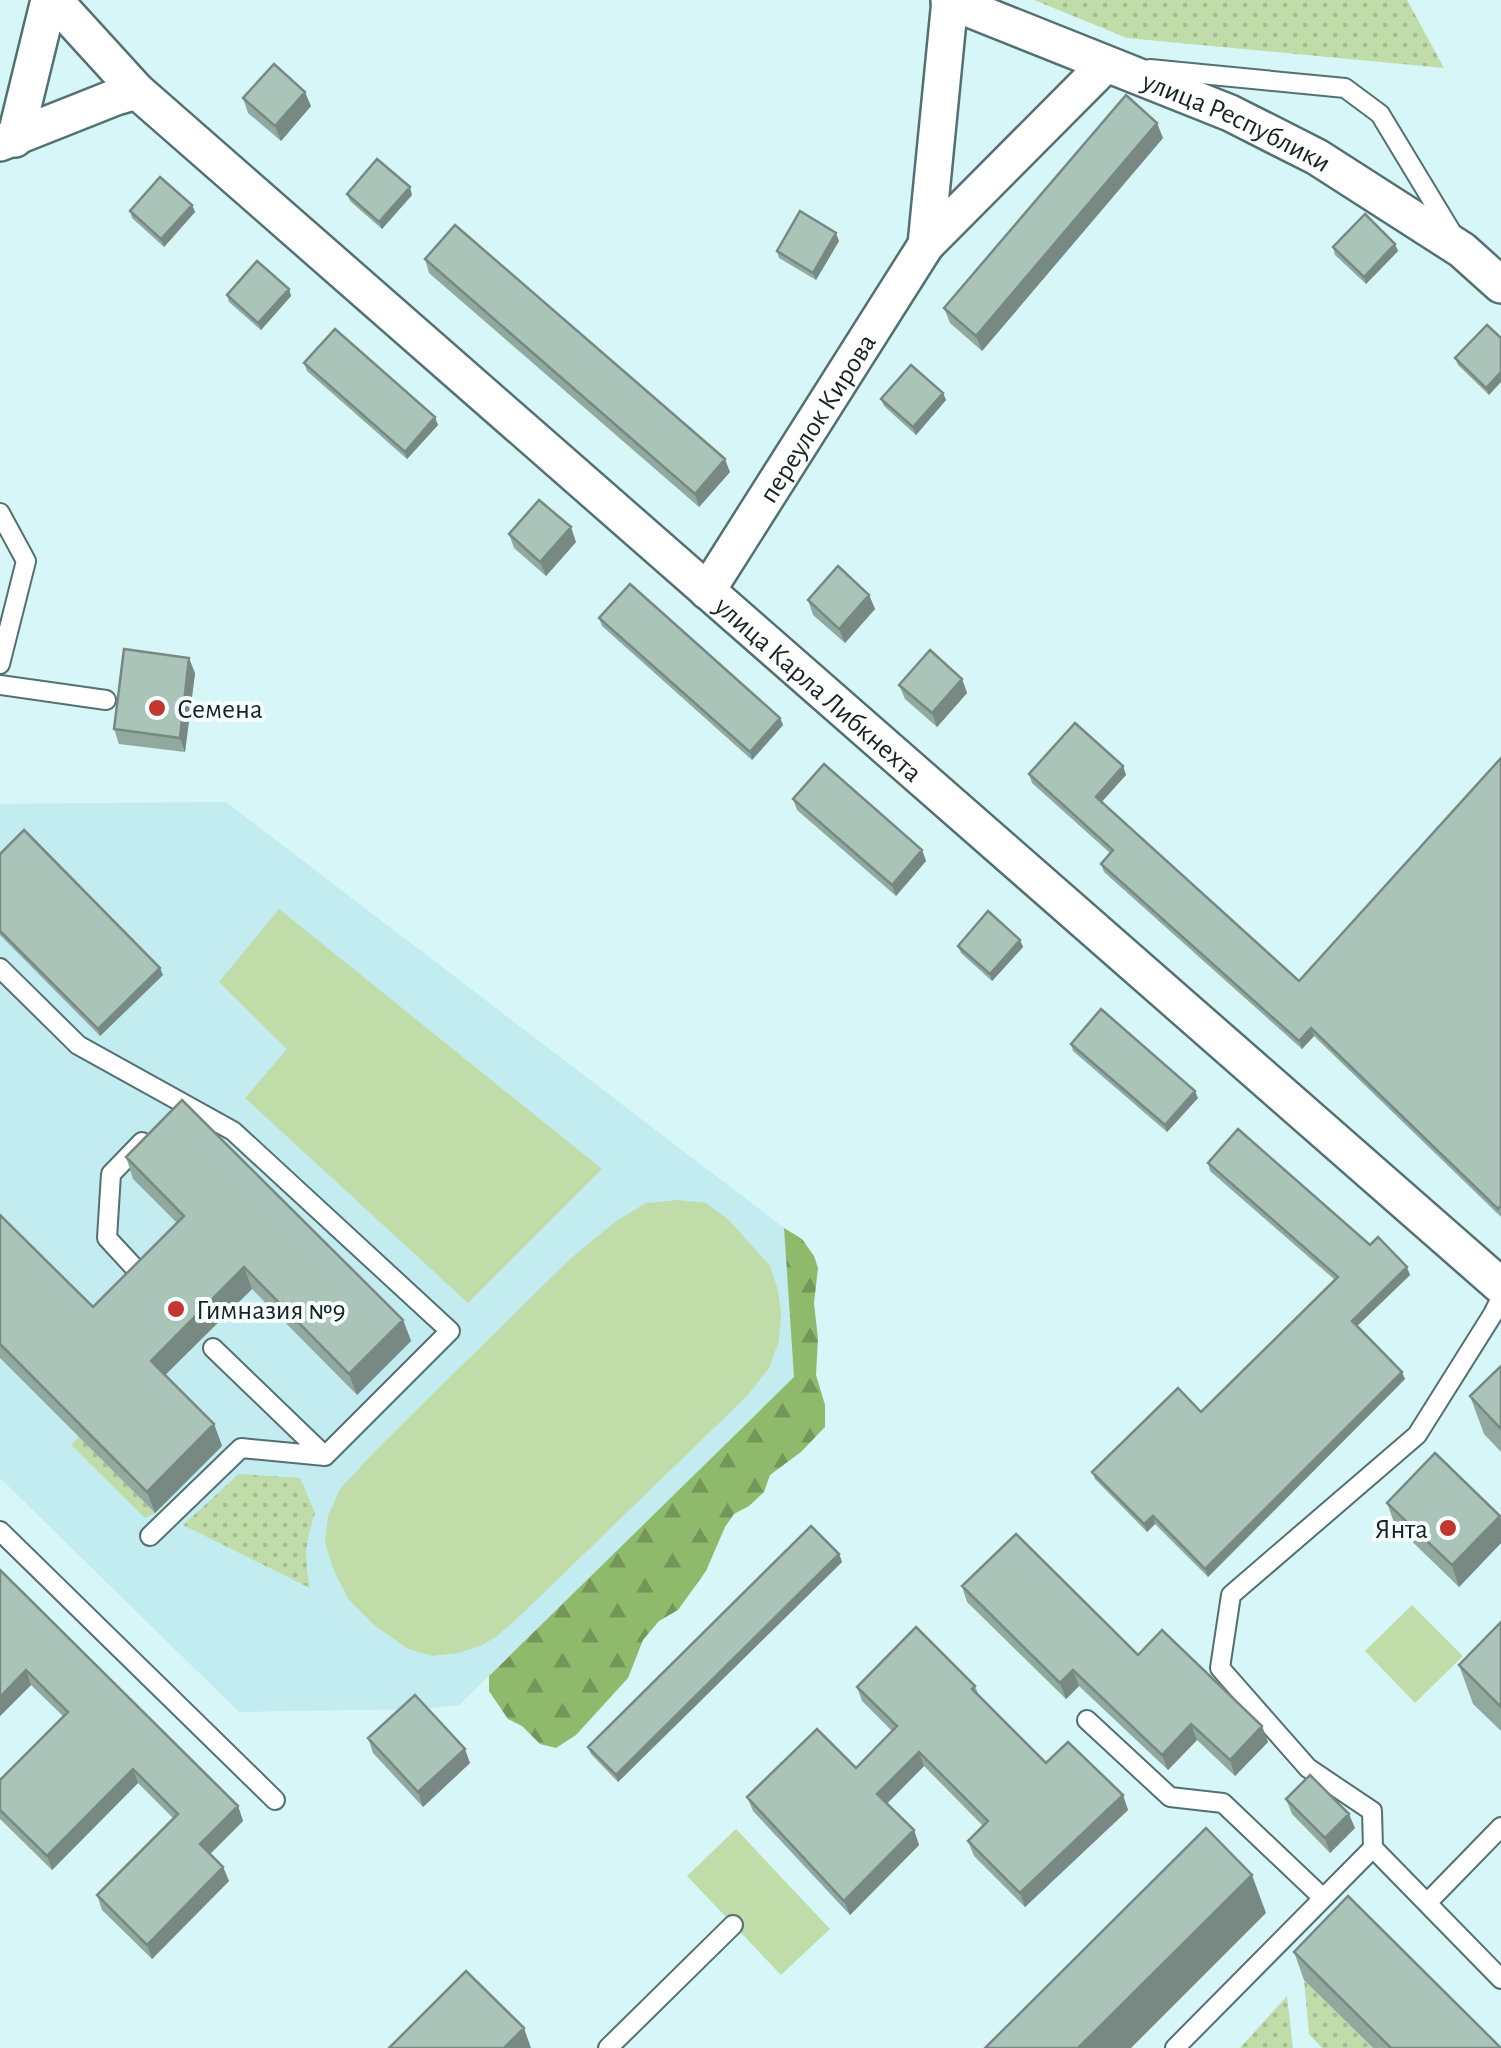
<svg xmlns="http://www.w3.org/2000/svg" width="1501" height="2048" viewBox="0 0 1501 2048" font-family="'Alegreya Sans',sans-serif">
<defs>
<pattern id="grass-dots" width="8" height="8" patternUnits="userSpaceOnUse" patternTransform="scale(2.5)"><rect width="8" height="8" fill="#c0dda9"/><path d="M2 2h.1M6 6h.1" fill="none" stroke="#a4bd91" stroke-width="1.8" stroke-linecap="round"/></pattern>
<pattern id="forest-firs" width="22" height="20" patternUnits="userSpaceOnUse" patternTransform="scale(2.5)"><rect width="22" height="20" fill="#8fba6c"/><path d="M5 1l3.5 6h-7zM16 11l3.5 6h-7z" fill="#749759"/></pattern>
</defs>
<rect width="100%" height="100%" fill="#d6f6f8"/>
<!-- built -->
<path fill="#c2ecef" d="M226,802l558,426 10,149 -335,328 -39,4 -181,3 -239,-234v-674z"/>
<!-- grass -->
<path fill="url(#grass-dots)" d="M1034,0h373l37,68 -317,-30z
M79,1437l76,76 -10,5 -74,-73z
M239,1474l61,4 15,35c-10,31 -11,42 -5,75l-127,-63z
M1304,1980l69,68h-51l-13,-14z
M1287,1996l6,52h-53z"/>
<!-- forest -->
<path fill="url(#forest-firs)" d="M784,1228l18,11 12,17 4,12 -4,35 4,36 -2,36 9,30v22l-24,25 -31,23 -6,17 -15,14 -15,8 -9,13 -19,44 -28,39 -19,11 -16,19 -15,38 -52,57 -20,13 -16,-4 -18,-18 -14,-7 -19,-28v-15l305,-299z"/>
<!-- green -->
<path fill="#c0dda9" d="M279,909l323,260 -134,134 -223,-205 42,-49 -68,-67z
M677,1200l29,3 22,16 42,47 8,24 3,23 -2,28 -10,27 -22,28 -223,216 -28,25 -16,9 -22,7 -26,3 -24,-7 -34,-24 -25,-25 -15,-29 -9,-28 3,-27 12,-27 37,-40 192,-189 47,-39 30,-18z
M1412,1605l51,51 -48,47 -50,-52z
M736,1829l94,100 -49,46 -94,-99z"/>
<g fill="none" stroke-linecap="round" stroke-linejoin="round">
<!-- lane casing -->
<g stroke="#537072" stroke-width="22">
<path id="lane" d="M1150,69l195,19 35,26 72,119
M0,513l26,48 -26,103
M0,685l106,15
M0,968l78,77 155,86 217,200 -125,125 -84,-8 -91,88
M133,1266l-26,-28 4,-64 31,-32
M213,1348l112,108
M0,1531l275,269
M1087,1720l83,77 53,6 100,95
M1373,1848l-1,-37 -64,-43 -88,-100 11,-73 186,-160 76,-121 8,-16
M1427,1903l74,-76
M608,2048l125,-123
M1175,2048l198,-200 128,131"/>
</g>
<!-- street casing -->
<g stroke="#537072" stroke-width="40">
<g id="street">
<path id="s1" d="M54,0l83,91 1364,1195"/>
<path id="s2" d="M949,1l281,112 87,44 145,93 39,35"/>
<path d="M15,139l34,-139"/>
<path d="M0,143l116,-46 21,-6"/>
<path d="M926,245l179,-180"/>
<path id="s3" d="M707,591l219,-346 24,-245"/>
</g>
</g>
<!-- lane -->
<use href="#lane" stroke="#fff" stroke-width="18"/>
<!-- street -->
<use href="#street" stroke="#fff" stroke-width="35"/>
</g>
<!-- wall -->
<path fill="#92a99f" d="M243,98l68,8 -30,35 -33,-28z
M1163,138l-181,213 -32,-28 -6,-15z
M347,194l65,1 -30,34 -32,-28z
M192,205l3,7 -31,35 -32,-29 -2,-7z
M839,241l-23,39 -37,-22 -2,-7z
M1333,247l65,4 -32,33 -31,-29z
M425,259l305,213 -31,35 -270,-234z
M289,289l2,7 -30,34 -32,-28 -2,-7z
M1487,325l2,70 -31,-30 -3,-7z
M304,363l134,62 -31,34 -100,-88z
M943,393l3,7 -30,35 -32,-29 -3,-7z
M509,534l67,8 -30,34 -32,-28z
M869,595l6,14 -30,34 -32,-28 -5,-15z
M599,618l181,100 3,7 -31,35 -150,-134z
M195,673l-10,79 -66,-8 -5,-15z
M962,679l5,14 -30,34 -32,-28 -6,-14z
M1501,758v459l-187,-181 -12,13 -198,-177 -3,-8 9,-11 -78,-70 -3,-9 94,-8 3,9 -25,27 198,179z
M793,799l129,51 4,11 -30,35 -99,-86z
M0,854l163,121 -63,61 -100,-101z
M1020,940l3,7 -31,34 -31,-28 -3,-7z
M1071,1044l127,54 -31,34 -94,-81z
M126,1157l277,163 8,21 -54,54 -105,-106 -87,86 49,49 8,22 -67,67 -155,-155v-143l93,92 84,-84 -44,-44z
M1208,1163l162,82 40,30 -53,51 48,53 -197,198 -53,-53 -8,8 -52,-53 -3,-7 109,-60 134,-132 -125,-109z
M1501,1366v86l-17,-18 -14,-38z
M1387,1503l113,13 1,4v23l-42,44 -64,-62z
M839,1554l3,8 -224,220 -27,-28 -3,-7z
M0,1570l238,236 5,15 -33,33 13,13 6,14 -77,78 -50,-49 -5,-15 76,-77 -35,-35 -86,87 -52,-51v-39l63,-64 -32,-31 -31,31z
M962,1586l176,69 124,71 6,16 -33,34 -38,-36 -29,30 -89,-84 -13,13 -99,-97z
M1501,1622v109l-28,-27 -14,-39z
M975,1686l4,10 67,67 77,32 5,15 -103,97 -51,-51 -6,-15 15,-15 -59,-60 -37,38 27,26 5,15 -69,70 -97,-104 -6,-14 109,-29 36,-37 -30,-30 -5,-14z
M368,1738l102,25 -47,44 -50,-54z
M1286,1799l69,29 -25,25 -38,-39z
M1294,1952l207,96h-128l-69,-68z"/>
<!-- shaded-wall -->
<path fill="#778982" d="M305,92l6,14 -30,35 -6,-15z
M1157,123l6,15 -181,213 -6,-15z
M410,187l2,8 -30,34 -3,-7z
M192,205l3,7 -31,35 -3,-8z
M836,233l3,8 -23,39 -3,-7z
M1395,244l3,7 -32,33 -2,-7z
M289,289l2,7 -30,34 -3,-7z
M1501,372v10l-12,13 -3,-7z
M943,393l3,7 -30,35 -3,-8z
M435,417l3,8 -31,34 -2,-7z
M725,459l5,13 -31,35 -4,-13z
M571,527l5,15 -30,34 -6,-14z
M869,595l6,14 -30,34 -6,-14z
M189,658l6,15 -10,79 -5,-14z
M962,679l5,14 -30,34 -5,-14z
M780,718l3,7 -31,35 -2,-8z
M1123,766l3,9 -27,30 -3,-8z
M922,850l4,11 -30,35 -4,-11z
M1020,940l3,7 -31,34 -2,-7z
M160,968l3,7 -63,61 -2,-7z
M1311,1028l3,8 -12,13 -3,-8z
M1195,1091l3,7 -31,34 -2,-7z
M244,1267l8,22 -94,93 -7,-21z
M1407,1267l3,8 -56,54 -2,-8z
M403,1320l8,21 -54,54 -8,-21z
M1402,1372l3,7 -197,198 -3,-8z
M214,1424l8,22 -67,67 -8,-21z
M1153,1516l2,8 -8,8 -3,-8z
M1500,1516l1,4v23l-42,44 -7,-22z
M839,1554l3,8 -224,220 -2,-7z
M26,1670l5,15 -31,31v-19z
M1073,1670l6,16 -13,13 -6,-16z
M1191,1724l6,16 -29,30 -6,-15z
M1262,1726l6,16 -33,34 -5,-16z
M465,1749l5,14 -47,44 -5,-15z
M919,1752l5,14 -42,42 -5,-14z
M133,1769l5,14 -86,87 -5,-14z
M1123,1795l5,15 -103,97 -5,-14z
M238,1806l5,15 -38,38 -5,-15z
M1349,1814l6,14 -25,25 -5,-15z
M914,1830l5,15 -69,70 -6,-14z
M223,1867l6,14 -77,78 -5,-14z
M1252,1875l14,38 -135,135h-53z
M524,2028l7,20h-27z"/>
<!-- building -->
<path fill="#aac4b9" stroke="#778982" stroke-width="2.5" d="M274,64l31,28 -30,34 -32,-28z
M1126,95l31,28 -181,213 -32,-28z
M377,159l33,28 -31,35 -32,-28z
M160,177l32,28 -31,34 -31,-28z
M800,211l36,22 -23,40 -36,-22z
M1365,214l30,30 -31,33 -31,-30z
M455,225l270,234 -30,35 -270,-235z
M257,261l32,28 -31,34 -31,-28z
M1487,325l14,13v34l-15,16 -31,-30z
M335,329l100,88 -30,35 -101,-89z
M911,365l32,28 -30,34 -32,-28z
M539,500l32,27 -31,35 -31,-28z
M838,566l31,29 -30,34 -31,-29z
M630,584l150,134 -30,34 -151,-134z
M124,649l65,9 -9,80 -66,-9z
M930,650l32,29 -30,34 -33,-28z
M1075,723l48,43 -27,31 203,184 202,-223v448l-3,3 -187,-181 -12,13 -198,-177 12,-14 -84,-76z
M824,764l98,86 -30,35 -99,-86z
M24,830l136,138 -62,61 -98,-98v-77z
M988,911l32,29 -30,34 -32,-28z
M1101,1009l94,82 -30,34 -94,-81z
M182,1100l221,220 -54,54 -105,-107 -93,94 63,63 -67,68 -147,-148v-129l93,92 91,-91 -58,-59z
M1238,1129l132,116 8,-8 29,30 -55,54 50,51 -197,197 -52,-53 -9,8 -52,-52 86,-84 23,24 137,-135 -130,-114z
M1501,1366v63l-31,-33z
M1435,1453l65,63 -48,49 -65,-62z
M811,1526l28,28 -223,221 -28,-28z
M1016,1534l122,121 24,-25 100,96 -32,34 -39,-36 -29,31 -89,-85 -13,13 -98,-97z
M0,1570l238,236 -38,38 23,23 -76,78 -50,-50 81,-81 -45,-45 -86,87 -47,-46v-30l68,-68 -42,-42 -26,27z
M1501,1622v85l-42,-42z
M916,1627l59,59 -3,3 74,74 22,-21 55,53 -103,98 -52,-52 20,-20 -69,-69 -42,42 37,36 -70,71 -97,-104 70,-68 39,39 41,-42 -40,-39z
M415,1695l50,54 -47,43 -50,-54z
M1310,1775l39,39 -24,24 -39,-39z
M1206,1828l46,47 -174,173h-93z
M1348,1896l153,152h-110l-97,-96z
M466,1971l58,57 -20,20h-115z"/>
<!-- markers -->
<g fill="#c43630" stroke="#f7fefe" stroke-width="4">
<circle cx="157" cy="708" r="10"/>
<circle cx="176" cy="1309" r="10"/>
<circle cx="1448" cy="1528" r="10"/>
</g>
<g text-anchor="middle" stroke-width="8" stroke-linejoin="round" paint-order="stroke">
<!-- street labels -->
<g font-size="28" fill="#172324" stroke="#f7fefe">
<text dy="10" stroke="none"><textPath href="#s2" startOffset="312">улица Республики</textPath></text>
<text dy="10" stroke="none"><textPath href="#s3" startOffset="205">переулок Кирова</textPath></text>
<text dy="10" stroke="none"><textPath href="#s1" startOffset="1030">улица Карла Либкнехта</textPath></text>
</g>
<!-- poi labels -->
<g font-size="28" fill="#172324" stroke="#f7fefe" text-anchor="start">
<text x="177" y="718">Семена</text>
<text x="196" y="1319">Гимназия №9</text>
<text x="1428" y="1538" text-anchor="end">Янта</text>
</g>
</g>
</svg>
